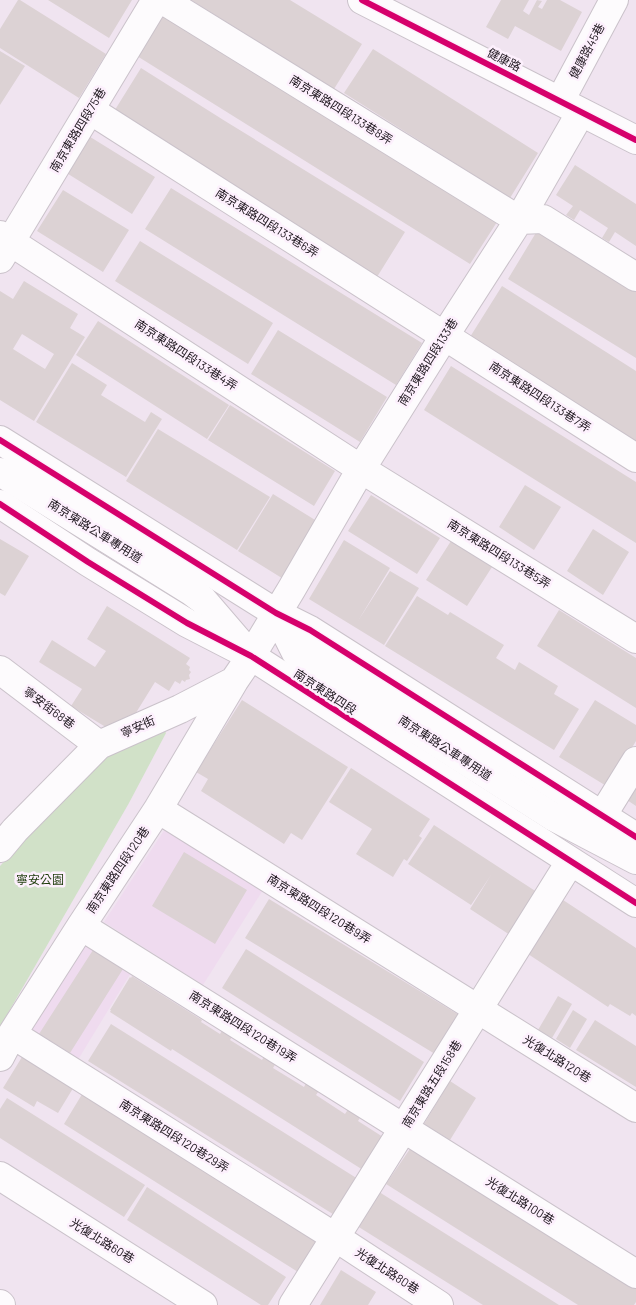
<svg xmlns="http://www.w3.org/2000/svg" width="636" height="1305" viewBox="0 0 636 1305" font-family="Barlow,'Noto Sans TC',sans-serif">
<rect width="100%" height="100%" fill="#f0e4f0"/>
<!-- built -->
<path fill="#efdbef" d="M165,829l98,61 -60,95 -99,-63z
M86,943l46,28 -56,92 -47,-31z"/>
<!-- green -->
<path fill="#d1e1c8" d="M162,726l4,7 -37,70 -129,224v-161l73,-79 31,-30z"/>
<!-- building -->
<path fill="#dcd2d4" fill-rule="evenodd" d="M18,0h2l86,54 -27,44 -79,-50v-19z
M48,0h84l-23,38z
M191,0h99l72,44 -28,45z
M501,0h28l-6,11 6,4 8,-15 5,1 -4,6 4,2 5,-9h13l22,12 -21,39 -46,-25 -7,13 -22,-12z
M164,13l333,209 -27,42 -333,-208z
M373,49l165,104 -28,45 -166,-105z
M0,51l25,15 -25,39z
M141,68l84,53 180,111 -28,45 -264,-164z
M87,135l68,42 -23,37 -67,-42z
M575,165l61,39v42l-21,-14 -6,10 -7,-4 6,-10 -28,-18 -6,10 -8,-5 7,-9 -17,-11z
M171,188l251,155 -26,42 -251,-156z
M63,190l66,40 -26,42 -66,-41z
M537,231l99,61v66l-128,-79z
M140,241l133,82 -25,41 -133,-83z
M24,281l54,33 -8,14 15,9 -51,84 -34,-21v-109l13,8zM22,334l32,20 -9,15 -32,-20z
M502,286l134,85v71l-166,-105z
M98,321l131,84 -22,34 -131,-84z
M278,330l109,67 -27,45 -109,-68z
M72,363l35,22 -6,10 44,27 6,-10 11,7 -36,58 -90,-55z
M451,366l185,116v61l-212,-133z
M230,405l105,66 -21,35 -106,-66z
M158,429l112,68 -33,53 -111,-69z
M525,485l36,22 -27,43 -35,-23z
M273,494l47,29 -35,57 -47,-29z
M371,495l69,43 -23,36 -69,-43z
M593,529l36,23 -26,43 -36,-24z
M0,539l29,17 -24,40 -5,-3z
M344,540l46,28 -32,53 32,-50 29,17 -35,57 -75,-46z
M451,541l41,26 -25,39 -41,-26z
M417,596l31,19 2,-3 54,33 -8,13 19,12 4,-8 39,24 -4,8 25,15 -25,41 -169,-104z
M107,606l83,52 -4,6 4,3 -1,3 2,2 -2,3 1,4 -4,1 -1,2 -3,-2 -2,4 -5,-3 -6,10 -14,-9 -21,34 -25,13 -38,-23 11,-17 -43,-27 13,-22 43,27 11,-16 -19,-12z
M559,610l77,48v50l-99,-62z
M242,700l106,67 -46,73 -11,-7 -7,11 -83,-53 7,-12 -12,-7z
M595,700l41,25v16l-28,46 -49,-30z
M351,768l79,51 -11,17 3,2 -15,23 -3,-2 -11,18 -37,-23 16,-25 -43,-27z
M636,779v27l-12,-8z
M434,825l109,71 -27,43 -46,-30 21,-34 -20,30 -63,-41z
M184,852l63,38 -32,54 -63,-38z
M560,898l76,50v68l-4,-3 -2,3 -20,-12 -2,3 -83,-55z
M269,899l190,116 -24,39 -190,-116z
M246,949l178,113 -24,39 -178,-113z
M93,950l30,19 -53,84 -31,-19z
M132,976l70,44 -1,2 19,12 3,-5 10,6 -3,5 32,20 3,-5 11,8 -3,5 31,19 3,-6 13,8 -4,6 29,19 4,-6 12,8 -3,5 25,16 -20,33 -191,-121 -1,2 -61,-39 1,-2h-1l20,-33 1,1z
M558,996l14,8 -20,34 -14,-8z
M573,1010l14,9 -17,29 -14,-9z
M595,1020l41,26v41l-60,-37z
M111,1024l247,155 -22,37 -248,-155z
M22,1057l18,10 35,18 -17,28 -21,-12 -3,6 -31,-19z
M450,1081l26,17 -26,42 -26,-16z
M84,1091l234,148 -20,33 -234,-148z
M7,1098l138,87 -21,32 -124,-79v-29z
M414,1143l222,141v18l-2,3h-56l-192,-121z
M147,1187l139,90 -18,28h-7l-134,-85z
M376,1190l183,115h-76l-129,-81z
M341,1270l35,22 -8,13h-48z"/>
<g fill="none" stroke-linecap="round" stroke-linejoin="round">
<!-- minor casing -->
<g stroke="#cac2ca" stroke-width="30">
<path id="minor" d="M163,0l356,220 24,-1 93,58
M362,0l274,140
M560,101l54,-101
M90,110l546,348
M0,235l361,234 275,170
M0,259l156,-259
M0,472l191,119 12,9 48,56
M276,613l20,40 256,163 84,44
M0,670l99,75
M158,809l478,299
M602,816l34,-55
M0,848l15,-18 84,-85 81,-36 54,-28
M81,926l555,348
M12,1034l323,203 104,68
M0,1057l12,-23 69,-108 77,-117 76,-128 17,-25 40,-66 70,-121 84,-134 74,-115 62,-108
M0,1176l203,129
M0,1304l1,1
M293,1305l277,-443"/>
</g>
<!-- major casing -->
<g stroke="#cac2ca" stroke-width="30">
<path id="major" d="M0,440l276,173 34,17 326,207
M0,504l88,58 99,61 64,33 385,247"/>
</g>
<!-- minor -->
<use href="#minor" stroke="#fdfbfd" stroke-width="28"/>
<!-- major -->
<use href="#major" stroke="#fdfbfd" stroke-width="28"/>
<!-- cycleway casing -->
<g stroke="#fdf0fd" stroke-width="9">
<path id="cycleway" d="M362,0l274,140
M0,440l276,173 34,17 326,207
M0,504l88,58 99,61 64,33 385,247"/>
</g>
<!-- cycleway -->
<use href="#cycleway" stroke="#d6006c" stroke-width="6"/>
</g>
<g text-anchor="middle" stroke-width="5" stroke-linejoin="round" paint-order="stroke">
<!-- street labels -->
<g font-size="12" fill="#1f171f" stroke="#fdf0fd">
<text transform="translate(587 51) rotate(-62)" y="4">健康路45巷</text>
<text transform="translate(504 60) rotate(27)" y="4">健康路</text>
<text transform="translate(341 110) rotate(32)" y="4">南京東路四段133巷8弄</text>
<text transform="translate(78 130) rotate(-59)" y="4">南京東路四段75巷</text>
<text transform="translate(267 223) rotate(32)" y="4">南京東路四段133巷6弄</text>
<text transform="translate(186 355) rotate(33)" y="4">南京東路四段133巷4弄</text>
<text transform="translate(428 362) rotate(-58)" y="4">南京東路四段133巷</text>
<text transform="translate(540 397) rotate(33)" y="4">南京東路四段133巷7弄</text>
<text transform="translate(95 531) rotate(32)" y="4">南京東路公車專用道</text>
<text transform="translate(499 554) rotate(32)" y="4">南京東路四段133巷5弄</text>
<text transform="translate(325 692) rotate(33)" y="4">南京東路四段</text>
<text transform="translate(49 708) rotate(37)" y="4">寧安街68巷</text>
<text transform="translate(138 727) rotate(-24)" y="4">寧安街</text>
<text transform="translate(445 748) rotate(33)" y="4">南京東路公車專用道</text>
<text transform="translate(118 870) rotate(-56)" y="4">南京東路四段120巷</text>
<text transform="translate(319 909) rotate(32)" y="4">南京東路四段120巷9弄</text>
<text transform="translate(243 1027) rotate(32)" y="4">南京東路四段120巷19弄</text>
<text transform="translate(557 1059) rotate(32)" y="4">光復北路120巷</text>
<text transform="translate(432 1084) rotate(-58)" y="4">南京東路五段158巷</text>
<text transform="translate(174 1136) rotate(32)" y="4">南京東路四段120巷29弄</text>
<text transform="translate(520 1201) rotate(32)" y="4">光復北路100巷</text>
<text transform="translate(102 1241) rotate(32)" y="4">光復北路60巷</text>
<text transform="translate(387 1271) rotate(33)" y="4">光復北路80巷</text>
</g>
<!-- park labels -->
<g font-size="12" fill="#1e3c0b" stroke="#fdf0fd">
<text x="40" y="884">寧安公園</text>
</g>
</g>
</svg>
